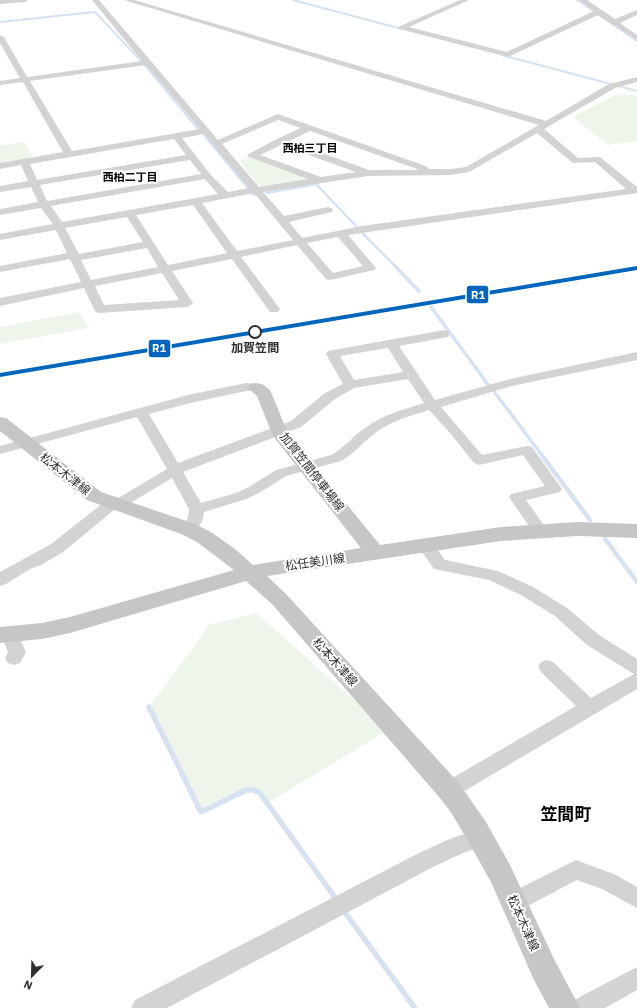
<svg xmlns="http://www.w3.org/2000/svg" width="637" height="1008" viewBox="0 0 637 1008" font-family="'IBM Plex Sans','Noto Sans JP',sans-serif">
<rect width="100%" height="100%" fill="#fff"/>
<!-- green -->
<path fill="#eef5eb" d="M617,94l14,1 6,1v45l-29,4 -35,-28z
M24,142l9,16 -33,6v-18z
M252,157l58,22 -2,1 -41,7 -7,-1 -21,-25z
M79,312l9,16 -88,16v-17z
M256,613l132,117 -119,72c-7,-10 -11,-15 -23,-15l-45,21 -50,-103 58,-80z"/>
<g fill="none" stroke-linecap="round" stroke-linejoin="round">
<!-- stream-far4 -->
<path stroke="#d6e2f2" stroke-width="2" d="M293,0l109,29
M577,0l60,41
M0,22l95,-10 46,49
M502,55l135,36
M144,64l45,54"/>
<!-- stream-far3 -->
<path stroke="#d6e2f2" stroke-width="2.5" d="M188,117l11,13
M204,135l44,53
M267,193l49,-9 41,43
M253,194l3,1
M363,234l33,33"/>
<!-- stream-far2 -->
<path stroke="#d6e2f2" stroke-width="3.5" d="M395,266l24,25
M431,307l58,79
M493,390l51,68"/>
<!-- stream-far1 -->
<path stroke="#d6e2f2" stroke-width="4.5" d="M543,457l47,63
M605,539l32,43"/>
<!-- stream -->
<path stroke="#d6e2f2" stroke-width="5.5" d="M149,707l52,105 45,-22h7l7,3 76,106
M344,911l71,97"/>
<!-- minor -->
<path fill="#d3d3d3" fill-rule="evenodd" d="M0,0h28l-3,2 -25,2z
M92,0h7l119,140 60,-26 145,51 7,4h21l15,-2 73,-42 -415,-125h10l412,121 63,-37 28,-7v5l-22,6 -71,41 34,29 22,-1 37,30v6l-289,42 28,33 -2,2 -44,10 -4,-1 -29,-34 -56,12 39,52 -2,3h-8l-38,-53 -60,12 21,32 -2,2 -4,2 -87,6 -4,-1 -2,-3 -10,-21 -84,18v-8l81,-16 -11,-23 -70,13v-6l67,-13 -11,-23 -56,10v-6l53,-10 -12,-16 -41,7v-6l38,-7 -7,-15 -31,5v-6l28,-5 -7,-16 -21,4v-6l63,-11 -40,-70 -23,3v-4l20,-3 -20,-35v-8l4,2 23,40 115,-16zM146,65l54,64 -128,22 -42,-70zM278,120l23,8 -24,11 -30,16 2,2 59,22 -49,8 -37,-43zM310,131l107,38v1h-48l-80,-29zM537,133l36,30 22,-1 31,27 -264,37 -60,12 -13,-16 43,-10 1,-2 -1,-2 -4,-1 -44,9 -21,-24 105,-16 83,-1 18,-3zM204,134l45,54 -21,4 -18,-18 -28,-36zM174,139l12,16 -149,25 -7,-16zM281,145l75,27 -35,5 -61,-22zM190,160l11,14 -154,27 -7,-16zM205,179l13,15 -156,28 -11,-16zM254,193l39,47 -56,11 -35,-48zM193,205l34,48 -59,12 -32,-50zM127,217l16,25 -64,12 -14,-26zM338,237l25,29 -30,7 -26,-30zM147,248l11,19 -67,13 -10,-20zM162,273l17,27 -75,5 -9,-19z
M460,0h9l-60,27 98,25 87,-41 -15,-11h8l28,19 22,-9v5l-17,8 17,12v5l-39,-25 -90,42 -109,-28 -1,-2z
M444,330l4,1 2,3 -2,3 -49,9 36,54 75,-21 127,-27v8l-125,26 -71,21 41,48 45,-9 5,1 30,42 -2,3 -34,8 22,31 -3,4 -5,1 -5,-1 -26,-38 2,-3 34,-8 -22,-31 -44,10 -5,-2 -23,-29 -22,-24c-22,7 -35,10 -54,23 -12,9 -21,21 -34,28l-55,15 -27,17 -13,6 -42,13c-1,12 -9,24 -21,21l-3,-4 8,-11 1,-9 -17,-31 -40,24 -10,8h-8l-51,42 -22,13 -11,4 -24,15 -6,2v-14l51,-28 56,-44h8l52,-31 -30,-52 -137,37v-8l188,-51 58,-12 15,2 2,3 -2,3h-15l-56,12 -41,11 29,49 113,-42 34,-28 18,-9 -17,-30 2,-3zM388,348l15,24 -49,8 -14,-24zM408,379l16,24c-22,7 -40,11 -59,25 -12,8 -21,20 -34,27l-55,15 -27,17 -13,6 -35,10 -18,-31 118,-45 34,-28 19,-11z
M425,540l6,1 14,19 53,11 35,16 34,21 32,27 38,24v30l-181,107 -7,3 -7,-3 -3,-6 3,-6 134,-78 -35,-34 -3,-5 3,-5 6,-2 6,2 38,36 43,-24 -47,-29 -32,-29 -34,-21 -32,-15 -55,-11 -17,-24 2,-4z
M10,628l6,2 10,22 -6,11 -6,2 -6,-2 -3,-5 3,-6 -7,-17 3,-5z
M481,829l7,2 3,7 -3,7 -25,8 -30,14 -266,141h-36l4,-8 284,-147 33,-15z
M576,860l40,15 21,12v21l-35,-19 -25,-9 -55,29 -8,3 -8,-3 -3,-7 3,-7z
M637,967v23l-32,18h-35l4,-8z"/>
<!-- major -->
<path fill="#c6c6c6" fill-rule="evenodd" d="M256,383l6,1 8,6 17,41 93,114 121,-18 77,-5 59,2v14l-59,-2 -77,5 -234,35 19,18 172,188 28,40 24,43 44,94 26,49h-31l-15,-28 -43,-98 -24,-43 -17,-28 -10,-13 -168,-194 -26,-23 -176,52 -28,6 -42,4v-16l42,-4 28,-6 164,-47 -37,-28 -16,-8 -94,-34 -87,-69v-14l6,1 95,74 94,32 16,8 24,17 18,16 108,-17 -88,-112 -16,-40 -9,-8 2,-4z"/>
<!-- rail-1 casing -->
<g stroke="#fff" stroke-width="3">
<path id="rail-1" d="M637,266v4l-637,107v-4z"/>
</g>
<!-- rail-1 -->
<use href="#rail-1" fill="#0065bd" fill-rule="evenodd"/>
</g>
<!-- markers -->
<circle fill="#fff" stroke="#2e2e2e" stroke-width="2" cx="255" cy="332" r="6"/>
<g text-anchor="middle" stroke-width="4" stroke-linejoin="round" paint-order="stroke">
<!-- far-neighbourhood labels -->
<g font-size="11" font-weight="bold" fill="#000" stroke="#fff">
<text x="310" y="152">西柏三丁目</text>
<text x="130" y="181">西柏二丁目</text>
</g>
<!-- stop labels -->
<g font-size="12" font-weight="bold" fill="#2e2e2e" stroke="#fff">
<text x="255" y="352">加賀笠間</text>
</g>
<!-- street labels -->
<g font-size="12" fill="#2e2e2e" stroke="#fff">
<text transform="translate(312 472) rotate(52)" y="4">加賀笠間停車場線</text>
<text transform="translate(65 474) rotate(38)" y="4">松本木津線</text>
<text transform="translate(315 562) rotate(-8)" y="4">松任美川線</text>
<text transform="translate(335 662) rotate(48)" y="4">松本木津線</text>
<text transform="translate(523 923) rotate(66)" y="4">松本木津線</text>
</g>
<!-- near-quarter labels -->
<g font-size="17" font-weight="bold" fill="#000" stroke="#fff">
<text x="566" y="820">笠間町</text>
</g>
</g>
<g stroke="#fff" stroke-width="1.5">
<rect x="466" y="285" width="23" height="19" rx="4" fill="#0065bd"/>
<rect x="148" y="339" width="23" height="19" rx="4" fill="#0065bd"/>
</g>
<g font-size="11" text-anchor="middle" font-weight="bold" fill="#fff">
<text x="478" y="299">R1</text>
<text x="159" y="352">R1</text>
</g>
<!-- north arrow -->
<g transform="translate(32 976) rotate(203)" stroke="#ffffff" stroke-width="3" paint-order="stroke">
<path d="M0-3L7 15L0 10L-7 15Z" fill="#2e2e2e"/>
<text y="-6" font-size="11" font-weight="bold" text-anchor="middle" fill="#2e2e2e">N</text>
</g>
</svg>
